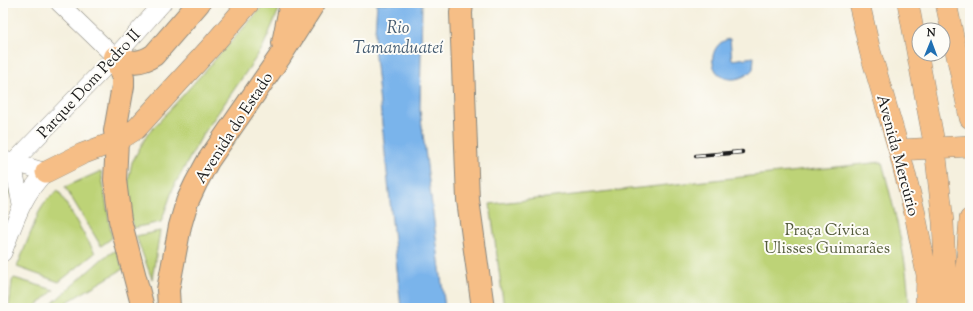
<svg xmlns="http://www.w3.org/2000/svg" width="973" height="311" viewBox="0 0 973 311" font-family="'Sorts Mill Goudy',serif">
<rect width="100%" height="100%" fill="#fdfcf7"/>
<filter id="ink" filterUnits="userSpaceOnUse"><feTurbulence type="fractalNoise" baseFrequency=".025" numOctaves="2"/><feDisplacementMap in="SourceGraphic" scale="8" xChannelSelector="R" yChannelSelector="G"/><feConvolveMatrix kernelMatrix="1 2 1 2 8 2 1 2 1" color-interpolation-filters="sRGB"/></filter>
<filter id="wash" filterUnits="userSpaceOnUse"><feTurbulence type="fractalNoise" baseFrequency=".012" numOctaves="4" result="noise"/><feDisplacementMap in="SourceGraphic" scale="16" xChannelSelector="R" yChannelSelector="G"/><feGaussianBlur stdDeviation="0.9" result="paint"/><feColorMatrix in="noise" values="0 0 0 0 0 0 0 0 0 0 0 0 0 0 0 0 0 1.4 0 .05"/><feComposite in="paint" operator="in"/></filter>
<g filter="url(#wash)">
<rect width="100%" height="100%" fill="#f5f0de"/>
<!-- green -->
<path fill="#bdd377" stroke="#6c784a" d="M266,3h14l-2,9 -16,37 -60,87 -28,50 -13,36 -28,6 -7,-36 6,-30 15,-27z
M882,162c12,48 26,97 27,146h-405l-14,-104z
M101,171l11,67 -11,8 -36,-59z
M3,187h4l3,6 -7,12z
M58,190l37,63 -36,29 -42,-15 22,-55 7,-11z
M160,231l-8,48 -16,-43z
M116,250l7,19 -66,39h-10l56,-50z
M14,278l40,12 -20,18h-25l3,-27z"/>
<!-- water -->
<path fill="#7ab4eb" stroke="#4b6884" d="M377,3h45l-2,107 25,198h-44l-27,-261z
M730,39l2,21 22,-3 -1,12c-9,11 -28,15 -37,2 -8,-12 -1,-30 14,-32z"/>
</g>
<g filter="url(#ink)">
<g fill="none" stroke-linecap="round" stroke-linejoin="round">
<!-- minor casing -->
<g stroke="#88867d" stroke-width="18">
<path id="minor" d="M59,3l56,54
M5,160l41,12
M13,163l8,42
M3,173l112,-116 48,-54
M3,253c12,-31 19,-57 43,-81"/>
</g>
<!-- major casing -->
<g stroke="#88867d" stroke-width="22">
<path id="major" d="M859,3l11,48 29,99 16,64 12,61 -1,33
M908,3l27,145 8,74 4,86
M946,3l24,115
M899,150l71,-4
M46,172l36,-18 35,-13 19,-12 75,-82 38,-44
M963,308l7,-89"/>
</g>
<!-- highway casing -->
<g stroke="#88867d" stroke-width="24">
<path id="highway" d="M462,3l-1,10 7,187 15,108
M283,43l8,-40
M115,57l8,21v8l-8,45 2,10 -2,39 5,40 23,88
M115,57c16,5 24,8 39,-2l45,-52
M169,308l-1,-18 12,-64 7,-24 9,-19 12,-22 71,-103 35,-55"/>
</g>
<!-- minor -->
<use href="#minor" stroke="#fff" stroke-width="17"/>
<!-- major -->
<use href="#major" stroke="#f6be86" stroke-width="21"/>
<!-- highway -->
<use href="#highway" stroke="#f6be86" stroke-width="22"/>
<!-- rail casing -->
<g stroke="#1c1c1c" stroke-width="4.5">
<path id="rail" d="M696,156l46,-4"/>
</g>
<!-- rail -->
<use href="#rail" stroke="#fdfcf7" stroke-width="3" stroke-dasharray="9" stroke-linecap="butt"/>
</g>
</g>
<g text-anchor="middle" stroke-width="4" stroke-linejoin="round" paint-order="stroke">
<!-- street labels -->
<g font-size="16" fill="#1c1c1c" stroke="#fdfcf7">
<text transform="translate(88 83) rotate(-47)" y="6">Parque Dom Pedro II</text>
<text transform="translate(233 127) rotate(-57)" y="6">Avenida do Estado</text>
<text transform="translate(899 155) rotate(75)" y="6">Avenida Mercúrio</text>
</g>
<!-- park labels -->
<g font-size="16" fill="#545c3c" stroke="#fdfcf7">
<text x="827" y="235">Praça Cívica<tspan x="827" dy="18">Ulisses Guimarães</tspan></text>
</g>
<!-- water labels -->
<g font-size="17" font-style="italic" fill="#42596f" stroke="#fdfcf7">
<text x="398" y="33">Rio<tspan x="398" dy="20">Tamanduateí</tspan></text>
</g>
</g>
<!-- margin -->
<rect width="973" height="311" fill="none" stroke="#fdfcf7" stroke-width="16"/>
<!-- north arrow -->
<g transform="translate(931 42) rotate(1)"><circle r="19" fill="#fdfcf7" stroke="#a3a29f"/>
<path d="M0-3L7 15L0 10L-7 15Z" fill="#1f6fb2"/>
<text y="-6" font-size="11" font-weight="bold" text-anchor="middle" fill="#1c1c1c">N</text>
</g>
</svg>
